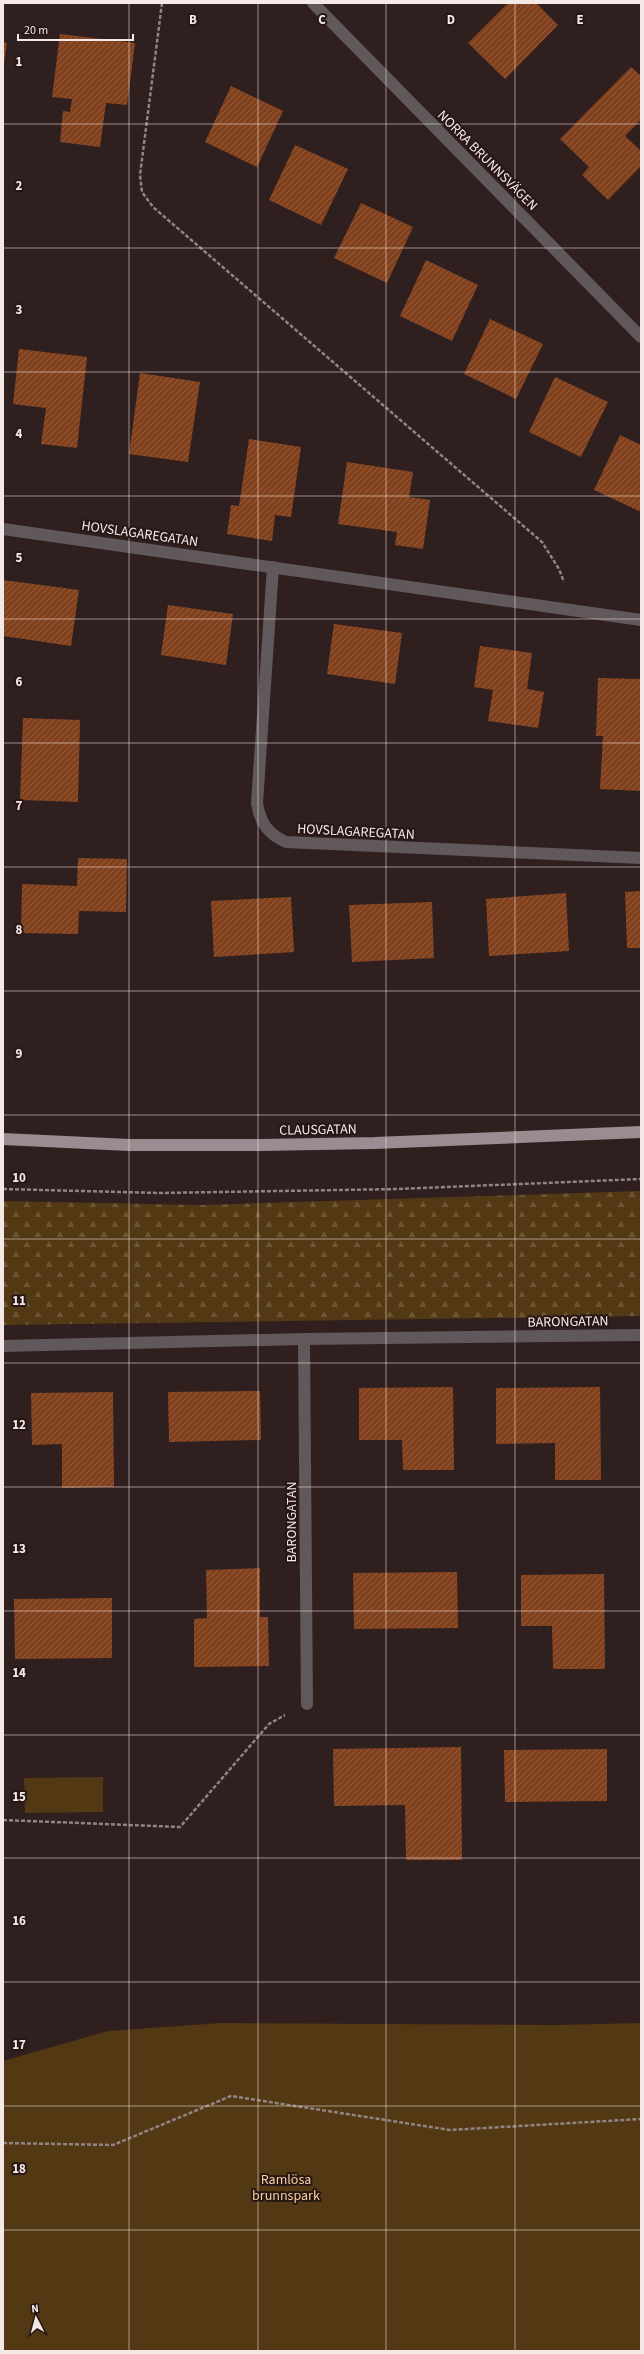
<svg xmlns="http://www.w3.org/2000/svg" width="644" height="2354" viewBox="0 0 644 2354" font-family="'Source Sans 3',sans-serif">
<defs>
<pattern id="forest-firs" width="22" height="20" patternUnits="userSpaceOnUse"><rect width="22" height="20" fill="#523813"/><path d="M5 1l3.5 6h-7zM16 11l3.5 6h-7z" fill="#6c5535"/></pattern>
<pattern id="building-hatch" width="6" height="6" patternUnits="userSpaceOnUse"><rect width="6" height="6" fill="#82411d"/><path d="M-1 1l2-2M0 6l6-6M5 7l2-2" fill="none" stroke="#945c3e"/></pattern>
</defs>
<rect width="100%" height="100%" fill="#301f1f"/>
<!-- forest -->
<path fill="url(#forest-firs)" d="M641,1191v125l-638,9v-124l197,4z"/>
<!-- park -->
<path fill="#523813" d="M103,1777v35l-78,1 -1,-35z
M221,2023l336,2 84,-2v328h-638v-290l105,-30z"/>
<!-- building -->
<path fill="url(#building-hatch)" d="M508,3h28l22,22 -53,54 -37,-36z
M60,34l75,9 -8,62 -21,-2 -6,44 -40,-5 3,-31 7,1 2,-13 -20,-2z
M3,42l4,1 -3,21h-1z
M631,67l10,9v44l-16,16 16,15v15l-33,34 -26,-25 7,-8 -29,-28z
M231,86l52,25 -26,56 -52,-25z
M295,145l53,24 -27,56 -52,-25z
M361,203l52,24 -26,56 -53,-25z
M426,260l52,25 -26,56 -52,-25z
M490,319l53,25 -27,55 -52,-25z
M19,349l68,8 -10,91 -36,-4 5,-36 -33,-4z
M140,373l60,9 -12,80 -59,-8z
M555,377l53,25 -27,55 -52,-25z
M620,435l21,10v67l-47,-22z
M249,439l52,8 -10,70 -16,-2 -3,26 -45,-7 4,-29 8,1z
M347,462l66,10 -4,25 21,3 -7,49 -28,-4 2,-13 -59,-8z
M3,580l76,10 -8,56 -68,-10z
M168,605l65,9 -7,51 -65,-10z
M334,624l68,9 -7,51 -68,-10z
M480,646l52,7 -5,36 17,3 -6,36 -50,-7 5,-31 -19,-3z
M598,678l43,1v112l-41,-2 3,-53h-7z
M23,718l57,2 -2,82 -58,-2z
M78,858l49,1 -1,53 -47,-1 -1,23 -57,-1 1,-49 55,2z
M641,891v57h-14l-2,-56z
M566,893l3,58 -80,5 -3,-57z
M291,897l3,55 -80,5 -3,-56z
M432,902l2,56 -82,4 -3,-57z
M453,1387l1,83h-51l-1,-30h-43v-52z
M600,1387l1,93h-46v-37l-59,1v-56z
M260,1391l1,49 -92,2 -1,-50z
M113,1392l1,95 -52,1v-44l-30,1 -1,-52z
M260,1568v49h8l1,49 -75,1v-48l13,-1 -1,-48z
M457,1572l1,56 -104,1 -1,-56z
M604,1574l1,95h-52l-1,-43h-31v-51z
M112,1598v60l-97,1 -1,-60z
M461,1747l1,113h-56l-1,-55 -71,1 -1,-57z
M607,1749v52l-102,1 -1,-52z"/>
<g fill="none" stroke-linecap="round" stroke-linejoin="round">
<!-- path -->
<path stroke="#928483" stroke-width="2.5" stroke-dasharray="4 2" stroke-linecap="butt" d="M162,3l-22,172 2,17 11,15 389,335 17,27 5,13
M3,1189l157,4 239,-4 242,-10
M3,1820l177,7 89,-103 16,-9
M3,2143l110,2 118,-49 219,34 191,-11"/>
<!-- minor -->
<path stroke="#60585b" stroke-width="12" d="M313,3l328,334
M3,529l638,91
M273,567l-16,236c3,20 11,31 29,39l355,16
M304,1339l3,365
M3,1346l301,-7 337,-4"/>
<!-- major -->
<path stroke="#9c8b91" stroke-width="12" d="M3,1139l126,6h131l115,-2 266,-11"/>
</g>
<!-- grid -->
<path fill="none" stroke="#f5e9e8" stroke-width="1" stroke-opacity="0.55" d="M129,3v2348M258,3v2348M386,3v2348M515,3v2348M3,124h638M3,248h638M3,372h638M3,496h638M3,619h638M3,743h638M3,867h638M3,991h638M3,1115h638M3,1239h638M3,1363h638M3,1487h638M3,1611h638M3,1735h638M3,1858h638M3,1982h638M3,2106h638M3,2230h638"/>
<g text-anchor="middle" stroke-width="4" stroke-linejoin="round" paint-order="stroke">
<!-- street labels -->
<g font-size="14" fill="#f5e9e8" stroke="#261615">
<text transform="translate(488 160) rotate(45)" y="5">NORRA BRUNNSVÄGEN</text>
<text transform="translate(140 533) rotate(8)" y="5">HOVSLAGAREGATAN</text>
<text transform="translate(356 831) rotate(3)" y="5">HOVSLAGAREGATAN</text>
<text transform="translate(318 1129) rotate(-1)" y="5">CLAUSGATAN</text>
<text transform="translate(568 1321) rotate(-1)" y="5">BARONGATAN</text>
<text transform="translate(291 1522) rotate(-90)" y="5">BARONGATAN</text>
</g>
<!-- park labels -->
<g font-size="14" fill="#f7d09d" stroke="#261615">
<text x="286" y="2184">Ramlösa<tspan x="286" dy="16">brunnspark</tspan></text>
</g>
</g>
<g font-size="13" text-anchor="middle" font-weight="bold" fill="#f5e9e8" stroke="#261615" stroke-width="4" stroke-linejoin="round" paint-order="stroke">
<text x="193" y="24">B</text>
<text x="322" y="24">C</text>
<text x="451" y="24">D</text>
<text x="580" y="24">E</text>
<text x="19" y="66">1</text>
<text x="19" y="190">2</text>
<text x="19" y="314">3</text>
<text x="19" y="438">4</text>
<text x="19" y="562">5</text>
<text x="19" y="686">6</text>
<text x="19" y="810">7</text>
<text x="19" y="934">8</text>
<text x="19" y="1058">9</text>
<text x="19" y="1182">10</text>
<text x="19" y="1305">11</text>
<text x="19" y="1429">12</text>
<text x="19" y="1553">13</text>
<text x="19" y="1677">14</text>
<text x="19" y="1801">15</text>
<text x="19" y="1925">16</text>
<text x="19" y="2049">17</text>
<text x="19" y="2173">18</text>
</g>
<!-- border -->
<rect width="644" height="2354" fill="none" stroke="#f5e9e8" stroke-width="8"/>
<!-- north arrow -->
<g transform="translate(36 2318) rotate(354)" stroke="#261615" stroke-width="3" paint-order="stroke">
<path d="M0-3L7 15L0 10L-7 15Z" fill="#f5e9e8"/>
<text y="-6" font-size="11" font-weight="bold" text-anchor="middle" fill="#f5e9e8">N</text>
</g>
<!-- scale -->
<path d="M18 34v6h115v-6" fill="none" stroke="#f5e9e8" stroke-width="2"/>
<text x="24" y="34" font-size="12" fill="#f5e9e8" stroke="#261615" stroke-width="3" paint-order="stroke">20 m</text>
</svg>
